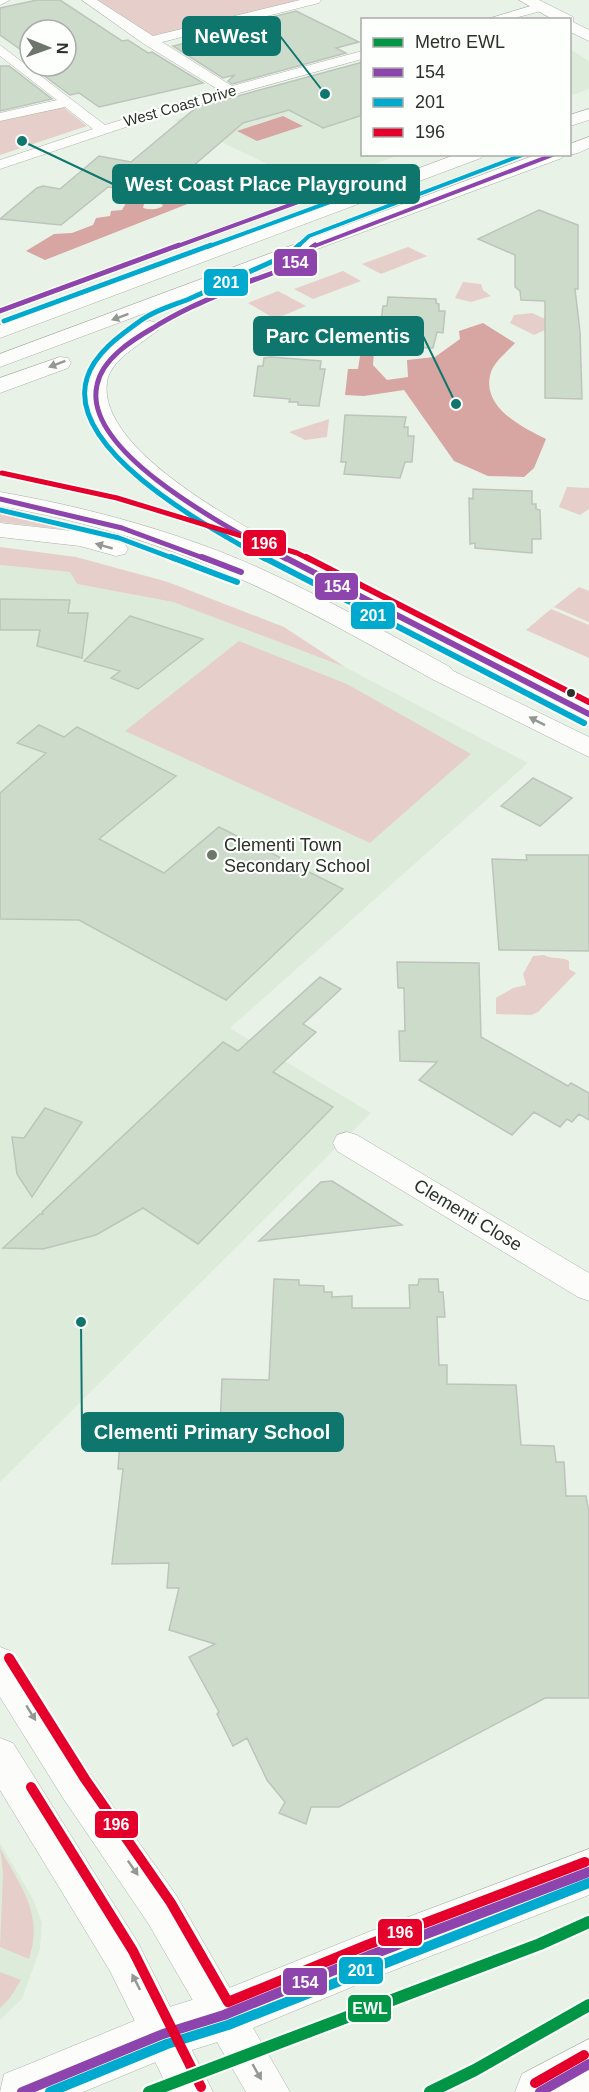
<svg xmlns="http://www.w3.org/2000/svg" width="589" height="2092" viewBox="0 0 589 2092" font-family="Arial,sans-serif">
<rect width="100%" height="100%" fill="#e9f2e7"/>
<!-- built -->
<path fill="#ddecda" d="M570,49l19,12v28l-19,7z
M362,64v90l38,1 -88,30 -138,-65z
M0,565l71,7 6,12 96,18 172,65 183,96 -298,265 141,85 -371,369z
M0,1843l33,56 9,24 -2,26 -18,50 -22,21z"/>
<!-- green -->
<path fill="#e6cfca" d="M97,0h208l-151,38z
M63,107l24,19 -87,29v-34z
M408,247l19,9 -46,18 -19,-10z
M343,271l18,10 -48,18 -19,-10z
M463,282l18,2 2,6 8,6 -20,6 -16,-4z
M278,291l28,15 -31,13 -27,-16z
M532,313l11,5 12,-3 17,13 -27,2 -11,5 -24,-12 4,-8z
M329,419l-2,18 -22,3 -16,-8z
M567,487l22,1v21l-9,6 -21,-8z
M0,511l87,21 -87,-10z
M0,547l76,10 92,25 116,45 61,40 -172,-65 -96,-18 -7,-12 -70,-7z
M579,587l10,4v31l-35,-15z
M551,609l38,16v33l-63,-28z
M239,641l108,43 124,70 -101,89 -245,-112z
M544,955c9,5 17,1 25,6v8l7,4 -38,39 -7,3 -35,-1v-16l17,-10 13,-3 -3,-11 10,-18z
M0,1848c21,40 44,65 29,111l-29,-12 3,-74z
M0,1972l21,8 -11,18 -10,10z"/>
<!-- water -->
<path fill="#d7a5a2" d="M283,116l20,10 -46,15 -20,-10z
M213,176l13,4 14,-4 11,3 -206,81 -19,-9 28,-17 18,-1 21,-8 3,-7 14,-2 1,-5 11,-1 4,-7 18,1 -1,4c7,2 14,2 20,-2l-3,-4c8,-2 18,0 25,-6l-24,-1 1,-4 23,-3 1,-6 13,-6z
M483,323l32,20c-7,8 -21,19 -24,29 -11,34 30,55 55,67l-12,29 -10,9 -36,-1 -34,-15 -50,-71 -40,6 -19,-1 3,-26h10l3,-19 13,1 -1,14 14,15 21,-3 -1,-17 28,-3 25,-18 -1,-8z"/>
<!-- building -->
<path fill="#cddbcb" stroke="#bdc4bc" stroke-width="1.5" d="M37,0h23l62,41 6,-1 20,13 4,-1 51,31 -104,24 -20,-14 -9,2 -39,-29h35v-36h-36v26l-30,-21v-27z
M296,11l63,31 -23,6 10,5 -114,31 -4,-3 7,-6 -12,3 -50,-32 85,-21 -6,-3z
M363,62v53l-40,13 -34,-18 -46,13 -57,49 -35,-4 -24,22 -19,-3 -47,38 -61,-6 37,-31 6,-2 17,3 39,-33 32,6 66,-55z
M0,66h9l43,33 -52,12z
M539,210l39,15v64h-3l5,43 2,67 -37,-1v-97l-24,-1 -1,-9 -5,-4v-32l-37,-16z
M388,297l48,2v4l3,1v7h6l-2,22 -6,-1 -4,16 -50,-2 1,-10h-5l4,-30h4z
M271,357l50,4 -1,8h5l-6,37 -21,-1v-3h-9l1,-3 -36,-3 4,-30h5l1,-8z
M345,415l61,2 -2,10h4v9h6l-2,26h-7l-5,16 -56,-4 2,-12h-5z
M473,489l59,2v13h4v5l4,1 1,29h-9v14l-57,-5v-5l-5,1 -1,-46 4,1z
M0,599l70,1 -2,13h20l-6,45 -45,-12 3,-16h-40z
M130,616l73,23 -65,50 -27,-11 9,-7 -36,-10z
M39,725l25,12 13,-10 99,49 -77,63 65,34 55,-46 124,62 -117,111 -147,-80 -79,-1v-126l46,-40 -29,-10z
M533,778l39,20 -32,28 -39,-20z
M526,855h63v96l-90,-1 -7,-91 35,1z
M397,962l82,1 2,74 87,49 3,-3 18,10v27l-10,-6 -7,8 -5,-3 -7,8 -26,-15 -22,23 -93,-55 18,-18 -37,-1 -1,-30h6l-1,-43h-6z
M320,977l21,12 -38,35 13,8 -43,40 60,35 -135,137 -55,-36 -47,27 -53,14 -40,-1 37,-34h3l-1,-2 181,-170 15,9z
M45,1108l37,14 -50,75 -15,-23 -5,-37 12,1z
M332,1181l70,44 -143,16 62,-59z
M274,1279l25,1v5l25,1v6h8v5l20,-1v12h58l-1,-23h9l1,-6h19l1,13h4l2,25h-8l2,48h8v19l69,1 5,60 33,1 2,16h8l2,34h20l3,16v186h-44l-206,109h-28l-5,17 -27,-11 6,-11 -18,-22 -20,-42 -14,8 -16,-32 2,-2 -30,-55 26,-13 -46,-14 10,-42h-12l2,-25 -57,1 11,-95h-5l2,-28h6l1,-6 66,1 1,-8h26l2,-49 47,1z"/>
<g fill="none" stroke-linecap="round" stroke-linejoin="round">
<!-- minor casing -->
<g stroke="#abb2aa" stroke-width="1">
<path id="minor" d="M0,0h10l-10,5z
M82,0h15l56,36 147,-36h21l-2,3 -157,39 70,44 130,-35v8l-188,52 -174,58v-9l93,-31 -28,-22 -65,14v-8l57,-13 -57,-44v-11l105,80 114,-35 -75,-46z
M541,3l6,4 -2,3 -38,10h-23z
M347,1132l10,3 232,138v28l-11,-4 -241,-146 -4,-8 4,-8z
M0,1647l13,5 76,120 87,123 114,197h-44l-98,-169 -85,-125 -63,-101z
M0,1738l13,5 125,200 75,149h-43l-60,-121 -110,-181z"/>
</g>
<!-- tertiary casing -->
<g stroke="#abb2aa" stroke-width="1">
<path id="tertiary" d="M519,0h20l34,17v5l16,8v11l-19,-9v-12h-16z"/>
</g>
<!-- primary casing -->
<g stroke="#abb2aa" stroke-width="1">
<path id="primary" d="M293,556l296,147v19l-10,-2 -295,-152 -3,-5 3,-5z
M441,665l148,72v20l-157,-78 -4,-6 4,-6z
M589,1849v46l-218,84 -147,61 -61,19 -80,33h-83l4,-18 18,-7 141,-58 61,-19 147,-59z
M589,2039v53h-74l7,-18z"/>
</g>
<!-- motorway casing -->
<g stroke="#abb2aa" stroke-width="1">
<path id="motorway" d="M589,109v11l-19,6v-11z
M589,137v11c-7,3 -15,8 -23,6h4v-10z
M457,154h27l-3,4 -481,180v-13z
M538,154h27l-3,4 -562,209v-13z
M150,321l7,2 3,4 -3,4c-16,13 -47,29 -50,51 -10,70 143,147 195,176l3,5 -3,5 -9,2 -9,-2c-52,-29 -245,-128 -188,-206 12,-16 35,-37 54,-41z
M60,357l8,1 3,5 -3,5 -68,25v-15z
M0,492c80,14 160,35 236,66 74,31 144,71 214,109l4,6 -4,6 -9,2 -9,-2c-71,-39 -142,-80 -217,-111 -69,-29 -141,-49 -215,-62z
M0,523l82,9 43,12 3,5 -3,5 -9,2 -36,-10 -80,-9z"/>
</g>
<!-- minor -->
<use href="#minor" fill="#fcfdfb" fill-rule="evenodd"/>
<!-- tertiary -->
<use href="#tertiary" fill="#fcfdfb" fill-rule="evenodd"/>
<!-- primary -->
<use href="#primary" fill="#fcfdfb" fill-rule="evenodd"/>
<!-- motorway -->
<use href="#motorway" fill="#fcfdfb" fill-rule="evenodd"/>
<!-- bus-1-far3 casing -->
<g stroke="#fcfffb" stroke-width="6">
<path id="bus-1-far3" d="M175,247l197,-72
M312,247l243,-93"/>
</g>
<!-- bus-1-far2 casing -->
<g stroke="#fcfffb" stroke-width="8">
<path id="bus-1-far2" d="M0,311l179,-66
M0,499l122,29 84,31
M286,559c-49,-27 -205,-105 -189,-174 5,-26 35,-45 56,-57 30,-19 63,-32 95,-46 15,-6 32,-10 46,-19 8,-4 13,-13 21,-18"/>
</g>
<!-- bus-1-far1 casing -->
<g stroke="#fcfffb" stroke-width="10">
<path id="bus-1-far1" d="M202,557l39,15
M284,557l305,157"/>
</g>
<!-- bus-1 casing -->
<g stroke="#fcfffb" stroke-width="15">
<path id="bus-1" d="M22,2092l141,-58 61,-19 147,-60 218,-83
M540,2092l49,-28"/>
</g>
<!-- bus-2-far3 casing -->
<g stroke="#fcfffb" stroke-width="6">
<path id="bus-2-far3" d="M207,247l169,-62
M297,247l12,-11 216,-82"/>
</g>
<!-- bus-2-far2 casing -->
<g stroke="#fcfffb" stroke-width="8">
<path id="bus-2-far2" d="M4,321l207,-76
M0,510l119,28 56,21
M265,559c-51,-29 -201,-108 -178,-181 8,-26 35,-44 56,-59 13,-9 31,-14 46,-20 33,-15 67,-30 100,-45l10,-9"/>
</g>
<!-- bus-2-far1 casing -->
<g stroke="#fcfffb" stroke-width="10">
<path id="bus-2-far1" d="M171,557l66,25
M263,557l321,166"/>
</g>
<!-- bus-2 casing -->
<g stroke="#fcfffb" stroke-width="15">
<path id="bus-2" d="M50,2092l117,-48 61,-19 361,-142"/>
</g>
<!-- bus-3-far2 casing -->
<g stroke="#fcfffb" stroke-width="8">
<path id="bus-3-far2" d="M2,473l115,25 180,55 12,6"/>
</g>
<!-- bus-3-far1 casing -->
<g stroke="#fcfffb" stroke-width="10">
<path id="bus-3-far1" d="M306,557l283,145"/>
</g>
<!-- bus-3 casing -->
<g stroke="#fcfffb" stroke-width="15">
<path id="bus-3" d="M9,1658l76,121 86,124 57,99 139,-57 218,-83
M31,1787l102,164 68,136
M535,2083l49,-28"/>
</g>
<!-- bus-1-far3 -->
<use href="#bus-1-far3" stroke="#8e44ad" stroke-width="4"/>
<!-- bus-1-far2 -->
<use href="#bus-1-far2" stroke="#8e44ad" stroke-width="5"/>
<!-- bus-1-far1 -->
<use href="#bus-1-far1" stroke="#8e44ad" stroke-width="6"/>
<!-- bus-1 -->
<use href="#bus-1" stroke="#8e44ad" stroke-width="10"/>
<!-- bus-2-far3 -->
<use href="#bus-2-far3" stroke="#00a9ce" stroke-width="4"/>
<!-- bus-2-far2 -->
<use href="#bus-2-far2" stroke="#00a9ce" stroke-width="5"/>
<!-- bus-2-far1 -->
<use href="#bus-2-far1" stroke="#00a9ce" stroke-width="6"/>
<!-- bus-2 -->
<use href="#bus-2" stroke="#00a9ce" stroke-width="10"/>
<!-- bus-3-far2 -->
<use href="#bus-3-far2" stroke="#e4002b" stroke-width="5"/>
<!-- bus-3-far1 -->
<use href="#bus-3-far1" stroke="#e4002b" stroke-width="6"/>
<!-- bus-3 -->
<use href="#bus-3" stroke="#e4002b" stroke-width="10"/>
<!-- metro-1 casing -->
<g stroke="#fcfffb" stroke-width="16">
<path id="metro-1" d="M149,2092l391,-148 49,-22
M430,2092l45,-22 114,-65"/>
</g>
<!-- metro-1 -->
<use href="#metro-1" stroke="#009645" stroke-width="12"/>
</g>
<!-- one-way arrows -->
<defs><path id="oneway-solid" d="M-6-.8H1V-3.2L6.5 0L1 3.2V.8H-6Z" transform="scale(1.5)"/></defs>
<g fill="#949892">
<use href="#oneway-solid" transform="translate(120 317) rotate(160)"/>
<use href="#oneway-solid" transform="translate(57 364) rotate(159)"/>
<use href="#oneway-solid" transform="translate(104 546) rotate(-164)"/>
<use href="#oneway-solid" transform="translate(537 721) rotate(-153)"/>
<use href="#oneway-solid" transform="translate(31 1713) rotate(58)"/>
<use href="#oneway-solid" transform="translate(133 1868) rotate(55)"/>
<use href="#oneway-solid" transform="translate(136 1982) rotate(-117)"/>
<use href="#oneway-solid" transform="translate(257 2072) rotate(60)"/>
</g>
<!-- markers -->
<circle fill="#2b322a" stroke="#fcfffb" stroke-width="2" cx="571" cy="693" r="5"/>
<circle fill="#6e756c" stroke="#fcfffb" stroke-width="2" cx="212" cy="855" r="6"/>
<g text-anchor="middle" stroke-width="4.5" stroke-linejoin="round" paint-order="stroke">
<!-- far-street labels -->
<g font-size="15" fill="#2b322a" stroke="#fcfffb">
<text transform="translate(180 106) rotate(-16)" y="5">West Coast Drive</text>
</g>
<!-- poi labels -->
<g font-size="18" fill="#2b322a" stroke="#fcfffb" text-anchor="start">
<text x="224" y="851">Clementi Town<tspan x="224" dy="21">Secondary School</tspan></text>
</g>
<!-- street labels -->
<g font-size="18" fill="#2b322a" stroke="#fcfffb">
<text transform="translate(468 1215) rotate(31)" y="6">Clementi Close</text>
</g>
</g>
<!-- callouts -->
<path fill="none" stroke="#0f766e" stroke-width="2" d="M325 94L280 36M22 141L113 184M456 404L423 336M81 1322L82 1432"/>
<g fill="#0f766e" stroke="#fcfffb" stroke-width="2">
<circle cx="325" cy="94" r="6"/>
<circle cx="22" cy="141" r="6"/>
<circle cx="456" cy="404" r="6"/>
<circle cx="81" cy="1322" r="6"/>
</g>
<g fill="#0f766e" stroke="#0f766e" stroke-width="2">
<rect x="183" y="17" width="97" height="38" rx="6"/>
<rect x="113" y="165" width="306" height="38" rx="6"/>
<rect x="254" y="317" width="169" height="38" rx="6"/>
<rect x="82" y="1413" width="261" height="38" rx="6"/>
</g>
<g font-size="20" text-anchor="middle" font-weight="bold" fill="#fff">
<text x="231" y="43">NeWest</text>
<text x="266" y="191">West Coast Place Playground</text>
<text x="338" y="343">Parc Clementis</text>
<text x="212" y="1439">Clementi Primary School</text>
</g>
<g stroke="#fcfffb" stroke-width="2">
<rect x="273" y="248" width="45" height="29" rx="6" fill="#8e44ad"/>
<rect x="203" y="268" width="46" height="29" rx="6" fill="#00a9ce"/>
<rect x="242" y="529" width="45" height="28" rx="6" fill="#e4002b"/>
<rect x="314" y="572" width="45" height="29" rx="6" fill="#8e44ad"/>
<rect x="350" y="601" width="46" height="29" rx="6" fill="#00a9ce"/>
<rect x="94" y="1810" width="45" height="29" rx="6" fill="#e4002b"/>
<rect x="377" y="1918" width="46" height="29" rx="6" fill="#e4002b"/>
<rect x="338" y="1956" width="46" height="29" rx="6" fill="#00a9ce"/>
<rect x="282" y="1967" width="46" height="29" rx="6" fill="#8e44ad"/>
<rect x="347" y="1994" width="45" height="29" rx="6" fill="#009645"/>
</g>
<g font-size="16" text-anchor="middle" font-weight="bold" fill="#fff">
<text x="295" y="268">154</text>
<text x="226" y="288">201</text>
<text x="264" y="549">196</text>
<text x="337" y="592">154</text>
<text x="373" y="621">201</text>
<text x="116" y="1830">196</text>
<text x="400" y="1938">196</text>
<text x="361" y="1976">201</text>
<text x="305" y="1988">154</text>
<text x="370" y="2014">EWL</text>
</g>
<!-- legend -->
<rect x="361" y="18" width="210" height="138" fill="#fcfffb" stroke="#a8ada7" stroke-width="1.5"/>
<rect x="373" y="38" width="30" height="9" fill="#009645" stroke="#a8ada7" stroke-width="1.5"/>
<text x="415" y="48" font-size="18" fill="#2b322a">Metro EWL</text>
<rect x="373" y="68" width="30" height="9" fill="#8e44ad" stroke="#a8ada7" stroke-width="1.5"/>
<text x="415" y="78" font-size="18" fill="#2b322a">154</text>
<rect x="373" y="98" width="30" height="9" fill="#00a9ce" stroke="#a8ada7" stroke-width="1.5"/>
<text x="415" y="108" font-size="18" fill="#2b322a">201</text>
<rect x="373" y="128" width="30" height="9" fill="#e4002b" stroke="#a8ada7" stroke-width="1.5"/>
<text x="415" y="138" font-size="18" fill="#2b322a">196</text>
<!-- north arrow -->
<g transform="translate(48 48) rotate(91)"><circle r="28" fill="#fcfffb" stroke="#a8ada7" stroke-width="1.5"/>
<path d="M0-4.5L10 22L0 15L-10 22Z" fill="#6e756c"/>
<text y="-9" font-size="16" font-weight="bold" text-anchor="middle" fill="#2b322a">N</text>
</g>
</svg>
